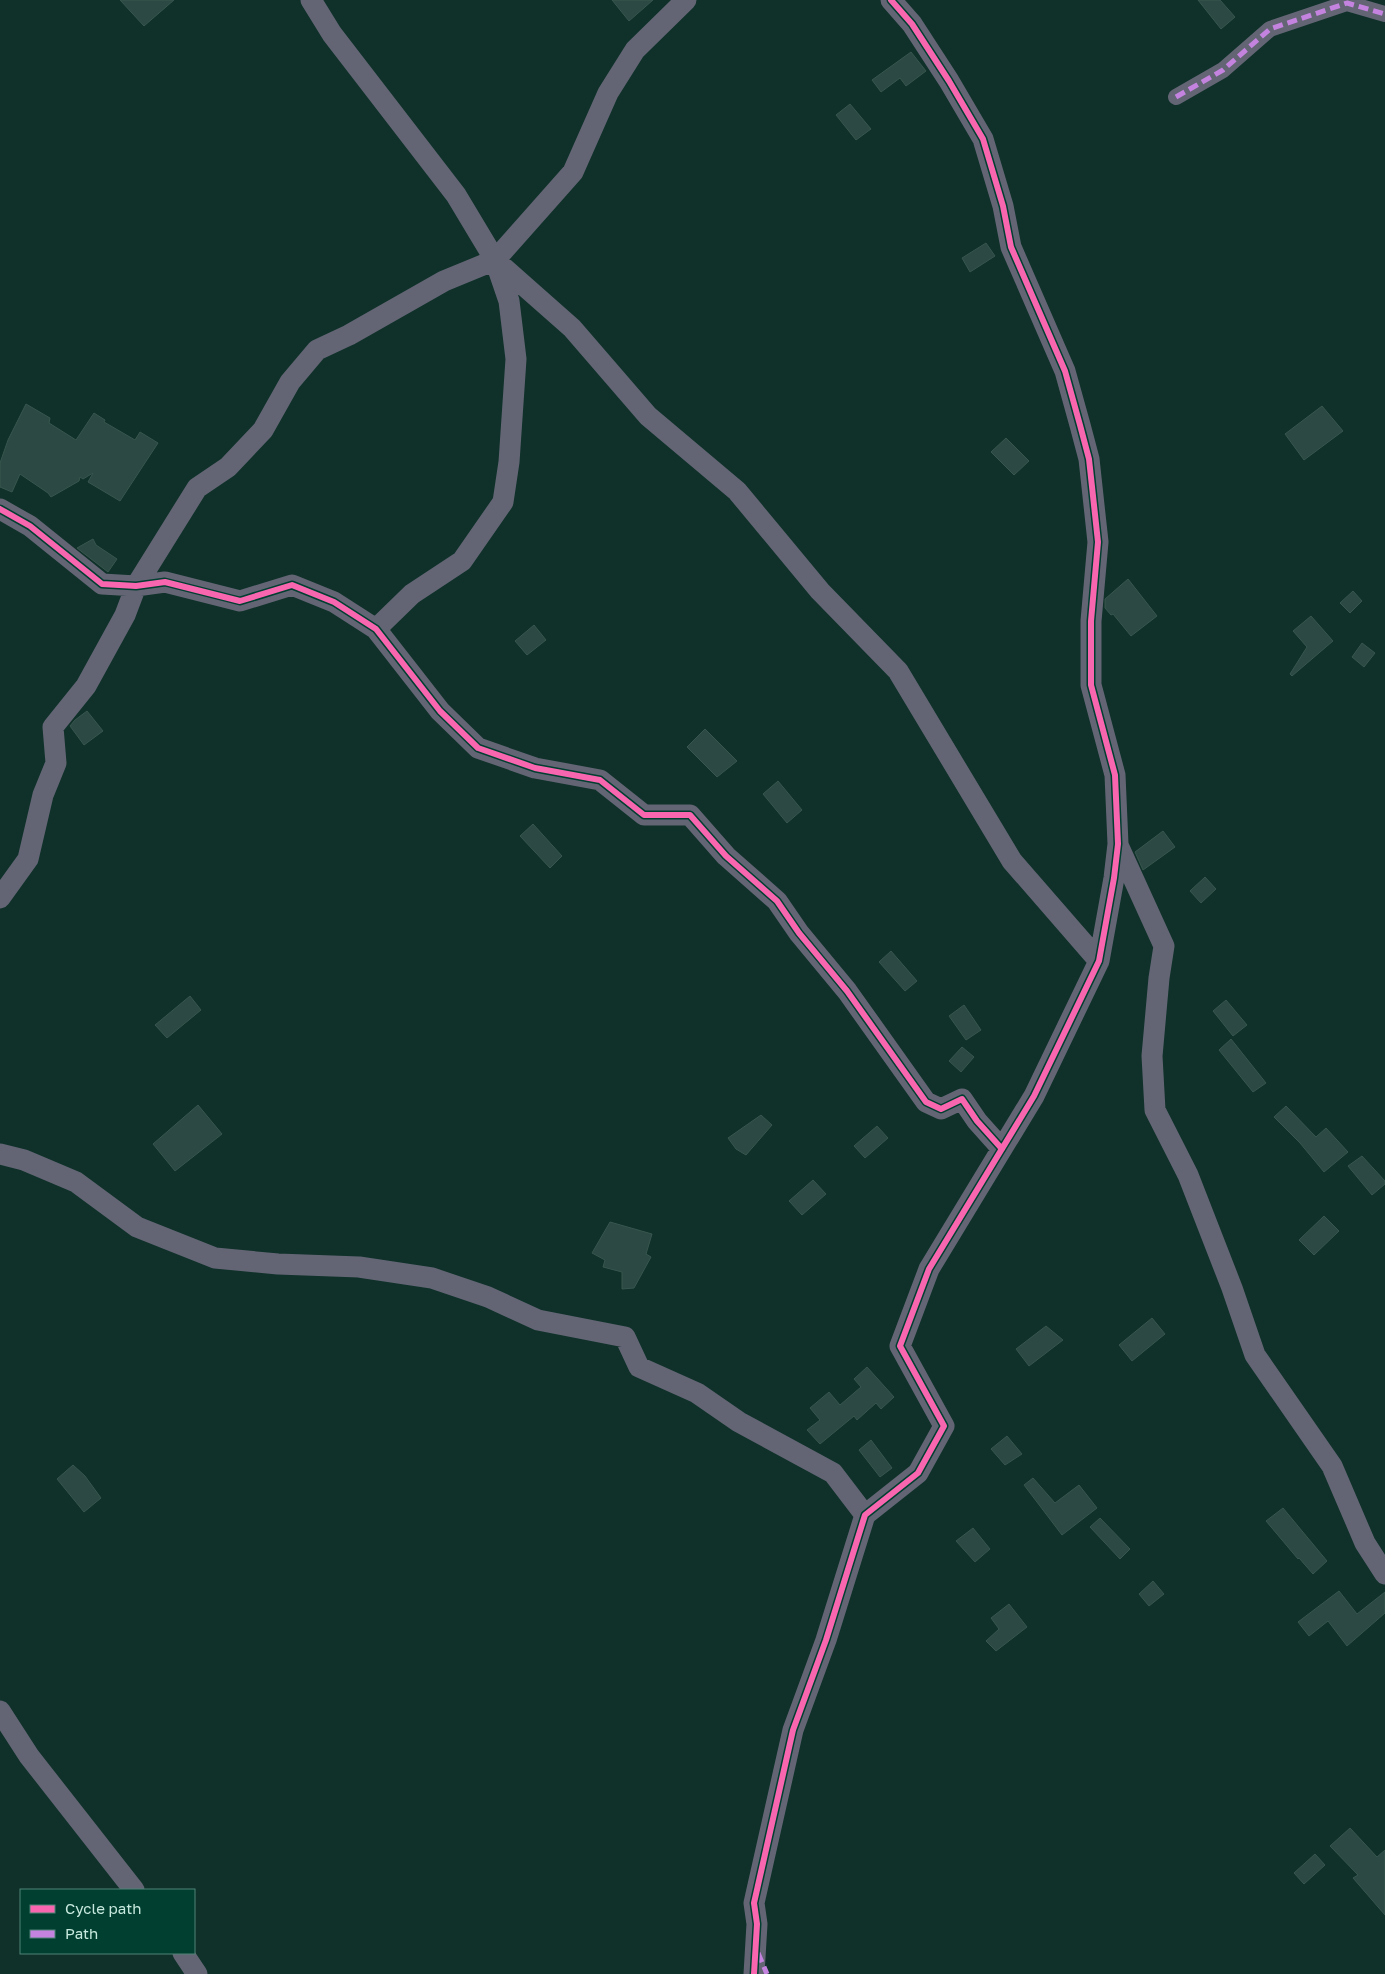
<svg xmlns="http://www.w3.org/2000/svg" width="1385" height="1974" viewBox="0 0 1385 1974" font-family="'Golos Text',sans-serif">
<rect width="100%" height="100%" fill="#0f3129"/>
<!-- building -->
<path fill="#2c4a43" stroke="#38564e" d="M120,0h54l-30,26z
M612,0h41l-24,21z
M1198,0h22l15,17 -14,12z
M911,52l15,19 -20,15 -6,-8 -19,14 -9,-12z
M850,104l21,25 -15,11 -20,-25z
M986,243l9,13 -25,16 -8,-14z
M26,404l24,14 -1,5 27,17 18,-27 11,7 -1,2 31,18 5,-8 18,11 -38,58 -32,-19 5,-9 -10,6 -3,-2 -1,4 -28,16 -3,-4 -28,-19 -8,18 -12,-5v-24l8,-23z
M1322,406l21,25 -39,29 -19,-26z
M1006,438l23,23 -15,14 -23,-23z
M93,539l3,6 21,14 -9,13 -31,-24z
M1128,579l29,37 -26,20 -18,-22 -2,1 -6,-7v-9z
M1353,591l9,10 -12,12 -10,-10z
M1311,616l22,25 -41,35 -2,-2 17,-27 -14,-16z
M534,625l12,15 -19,15 -12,-14z
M1362,643l13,10 -11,14 -12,-10z
M87,711l16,20 -19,14 -14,-19 5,-6z
M705,729l32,32 -20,16 -30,-30z
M778,781l24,29 -15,13 -24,-29z
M533,824l29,32 -12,12 -30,-32z
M1163,831l12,16 -32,23 -8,-18z
M1205,877l11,12 -15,14 -11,-12z
M891,951l26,30 -12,10 -26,-29z
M190,996l11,14 -34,28 -12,-13z
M1226,1000l21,25 -14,11 -20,-25z
M964,1005l17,25 -15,10 -17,-24z
M1231,1039l35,44 -13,9 -34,-42z
M962,1047l12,10 -13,15 -12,-11z
M198,1105l24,29 -47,37 -22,-27z
M1286,1106l30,31 10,-9 22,24 -24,20 -24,-29 -26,-26z
M761,1115l11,10 -26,30 -10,-6 -8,-11z
M877,1126l11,12 -23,20 -11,-12z
M1362,1156l23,25v3l-13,11 -24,-29z
M813,1180l13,14 -24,21 -13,-14z
M1324,1216l15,15 -25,24 -15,-15z
M610,1222l42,12 -6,20 5,3 -17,31 -12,1v-17l-19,-5 2,-7 -13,-7z
M1152,1318l13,16 -33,27 -13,-16z
M1046,1326l17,14 -34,26 -13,-17z
M867,1367l27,30 -13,12 -5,-6 -19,17 -3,-4 -34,28 -13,-14 13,-10 -10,-12 19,-16 11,13 21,-18 -7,-8z
M1007,1436l15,18 -17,11 -14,-16z
M871,1440l21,28 -12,9 -21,-27z
M73,1465l12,11 16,22 -17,14 -27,-33z
M1033,1478l22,25 24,-18 18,23 -35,27 -38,-50z
M1283,1508l44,53 -14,13 -14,-16 -1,1 -32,-38z
M1100,1518l30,31 -10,10 -30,-32z
M973,1528l17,21 -15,13 -19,-21z
M1153,1581l11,13 -15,12 -10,-12z
M1339,1591l18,23 28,-22v21l-38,33 -19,-25 -19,15 -11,-14z
M1009,1604l18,23 -31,24 -10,-10 13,-12 -8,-11z
M1350,1828l27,29 8,-7v65l-32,-37 5,-3 -28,-29z
M1315,1854l10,11 -21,19 -10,-11z"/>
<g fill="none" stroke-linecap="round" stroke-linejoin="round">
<!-- pedestrian -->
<path stroke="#636575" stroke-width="16" d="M1176,97l47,-27 47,-41 77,-26 38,11"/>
<!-- minor -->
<path stroke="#636575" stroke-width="21" d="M311,0l21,34 124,161 39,65 14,41 7,58 -7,103 -6,40 -41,59 -50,33 -36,35
M495,260l77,68 76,88 89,75 83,100 78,80 114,190 87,100
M0,509l30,17 72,58 34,2 29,-4 75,19 52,-16 42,17 42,27 64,82 38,37 57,20 65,12 44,35h46l36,41 51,45 22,32 48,58 79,111 15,7 21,-10 15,22 25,28
M1118,845l46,101 -5,32 -7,78 3,54 33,65 44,113 23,67 77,111 33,77 20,31
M0,898l28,-39 15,-64 13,-32 -3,-36 33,-41 39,-71 11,-29 61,-98 31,-21 35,-37 27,-48 27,-32 32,-15 95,-54 51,-21 78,-88 35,-79 27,-43 51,-50
M0,1154l24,6 52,22 61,45 78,31 63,6 81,3 73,11 56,19 50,23 87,17 14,30 58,26 42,29 94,51 32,42
M0,1711l29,45 105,134
M183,1953l14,21
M754,1974l3,-50 -3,-21 39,-173 33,-90 39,-125 53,-42 26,-47 -44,-80 29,-77 105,-173 65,-135 15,-83 4,-34 -3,-69 -24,-90v-64l7,-79 -9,-83 -9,-34 -15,-54 -54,-124 -8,-41 -20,-67 -34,-58 -37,-57 -21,-24"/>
<!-- quiet -->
<path stroke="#c483df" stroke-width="5" stroke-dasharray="10 5" stroke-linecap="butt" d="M1176,97l47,-27 47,-41 77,-26 38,11
M758,1953l9,21"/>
<!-- cycleway casing -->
<g stroke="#013f31" stroke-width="9">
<path id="cycleway" d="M0,509l30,17 72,58 34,2 29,-4 75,19 52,-16 42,17 42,27 64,82 38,37 57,20 65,12 44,35h46l36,41 51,45 22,32 48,58 79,111 15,7 21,-10 15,22 25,28
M754,1974l3,-50 -3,-21 39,-173 33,-90 39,-125 53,-42 26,-47 -44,-80 29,-77 105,-173 65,-135 15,-83 4,-34 -3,-69 -24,-90v-64l7,-79 -9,-83 -9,-34 -15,-54 -54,-124 -8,-41 -20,-67 -34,-58 -37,-57 -21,-24"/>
</g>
<!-- cycleway -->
<use href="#cycleway" stroke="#f766af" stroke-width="6"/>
</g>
<!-- legend -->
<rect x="20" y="1889" width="175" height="65" fill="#013f31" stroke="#508376"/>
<rect x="30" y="1905" width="25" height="8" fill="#f766af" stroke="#508376"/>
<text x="65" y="1914" font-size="15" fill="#c7e9dd">Cycle path</text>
<rect x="30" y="1930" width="25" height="8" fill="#c483df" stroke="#508376"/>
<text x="65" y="1939" font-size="15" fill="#c7e9dd">Path</text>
</svg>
